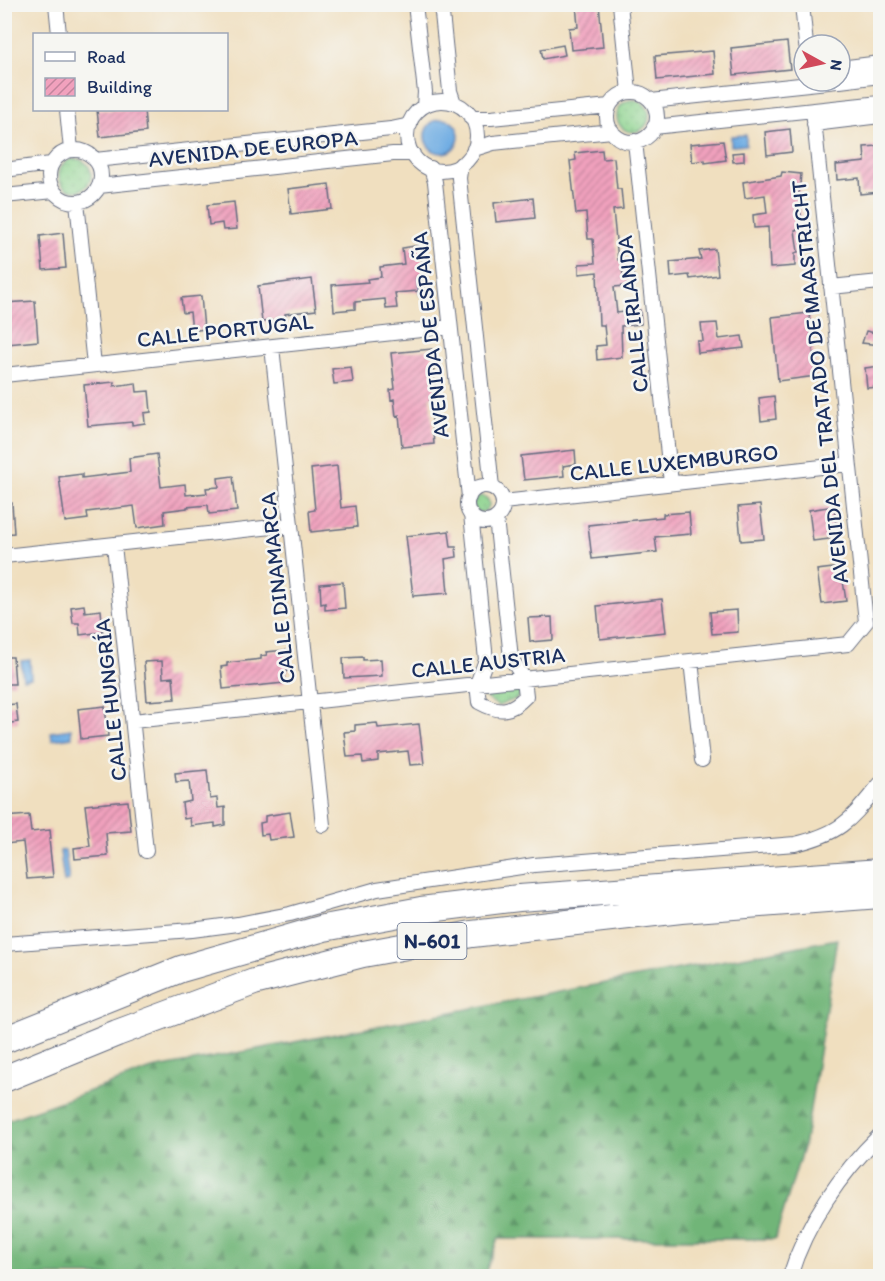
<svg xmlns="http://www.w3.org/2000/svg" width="885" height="1281" viewBox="0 0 885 1281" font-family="Itim,sans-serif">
<defs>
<pattern id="green-dots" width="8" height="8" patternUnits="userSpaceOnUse" patternTransform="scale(1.5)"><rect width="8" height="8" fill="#8cd38d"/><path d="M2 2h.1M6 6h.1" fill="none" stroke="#78b57c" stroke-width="1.8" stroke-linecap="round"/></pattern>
<pattern id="forest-firs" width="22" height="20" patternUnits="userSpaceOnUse" patternTransform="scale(1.5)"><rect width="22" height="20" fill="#71b578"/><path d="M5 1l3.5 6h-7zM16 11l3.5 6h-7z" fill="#5c9466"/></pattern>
<pattern id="building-hatch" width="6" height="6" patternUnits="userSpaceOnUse" patternTransform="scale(1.5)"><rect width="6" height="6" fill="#f1a1bd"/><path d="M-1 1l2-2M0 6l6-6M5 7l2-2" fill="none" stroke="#c2849d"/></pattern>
</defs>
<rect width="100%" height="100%" fill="#f6f6f2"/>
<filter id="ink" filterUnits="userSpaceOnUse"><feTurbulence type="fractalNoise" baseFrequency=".0167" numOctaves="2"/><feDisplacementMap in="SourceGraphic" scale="12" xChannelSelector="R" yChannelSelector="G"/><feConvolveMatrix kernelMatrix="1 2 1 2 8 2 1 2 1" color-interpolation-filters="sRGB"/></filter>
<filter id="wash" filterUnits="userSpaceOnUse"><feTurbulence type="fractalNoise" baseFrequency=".008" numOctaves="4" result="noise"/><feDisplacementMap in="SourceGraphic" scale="24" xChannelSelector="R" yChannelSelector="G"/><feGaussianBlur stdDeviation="1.35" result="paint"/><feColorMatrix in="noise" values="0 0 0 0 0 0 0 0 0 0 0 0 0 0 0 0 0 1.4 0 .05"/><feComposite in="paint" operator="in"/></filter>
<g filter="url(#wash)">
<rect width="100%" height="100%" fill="#f0dfbf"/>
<!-- green -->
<path fill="url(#green-dots)" stroke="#548176" stroke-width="1.5" d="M617 116a16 16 0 1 1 32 0a16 16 0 1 1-32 0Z
M59 175a16 16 0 1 1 32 0a16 16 0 1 1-32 0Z
M473 504a8 8 0 1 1 16 0a8 8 0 1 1-16 0Z
M515,686l3,1 2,6 -2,5 -20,8 -16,-11 6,-7z"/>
<!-- forest -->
<path fill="url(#forest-firs)" stroke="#46726b" stroke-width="1.5" d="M837,939l-32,202 -30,98h-277l-14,37h-479v-155l147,-52z"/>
<!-- water -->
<path fill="#71ade3" stroke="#466ea0" stroke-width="1.5" d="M425 136a17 17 0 1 1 34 0a17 17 0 1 1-34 0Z
M746,135v10l-15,1v-10z
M427,276l2,18 -8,1 -2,-18z
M30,660l1,18 -8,1 -2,-18z
M71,729l1,8 -20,3 -1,-8z
M65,850l4,31 -5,1 -4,-31z"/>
<g id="blocks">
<!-- building -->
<path fill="url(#building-hatch)" d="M576,4h23l4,43 -32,3 -2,-22 9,-1z
M787,42l3,27 -56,6 -3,-27z
M563,45l2,10 -22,4 -2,-10z
M713,51l2,23 -58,6 -2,-24z
M97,110h47l2,22 -46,5z
M790,129l2,23 -25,3 -2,-23z
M723,141l3,19 -21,3v-3l-13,2 -2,-18z
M879,146l1,46 -20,2 -1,-16 -22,2 -1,-15 29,-3 -1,-15z
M602,150l1,9 11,-1 3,31h4l2,20 -10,1 5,50h3l2,16 11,-1 1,10 -21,2 3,26 23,-3 1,14 -20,2 1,31 -25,3 -1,-14 10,-1 -2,-20h-5l-2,-53 -18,2v-10l16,-1 -2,-24h-5l-2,-26 -10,1 -6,-53 6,-1 -1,-7z
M744,152v9l-11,1 -1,-9z
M782,172l19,2 -2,20 3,35 -7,1 3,22 -3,1v13l-25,2 -2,-41 -14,1 -1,-13 14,-2 -2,-18 -20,3 -2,-16 38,-6z
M329,184l3,25 -41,5 -3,-25z
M533,198l2,20 -39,4 -2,-19z
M234,202l3,27 -14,1 -1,-7 -13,2 -2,-20z
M63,233l3,35 -23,2 -3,-34z
M420,245l4,30 -6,1 1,15 -24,2 2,15 -11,1 -1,-10 -30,3v7l-21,2 -2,-26 36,-3 -1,-3 14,-2 -1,-10 24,-3 -2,-16z
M715,249l3,26 -28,4 -1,-4 -18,2 -1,-15 31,-3 -2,-8z
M312,279l4,31 -31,4 1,5 -24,3 -4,-36z
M201,296l3,33 -12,2 -2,-19 -7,1 -2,-15z
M35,301l3,40 -31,3 -3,-41z
M809,313l7,63 -38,5 -6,-64z
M717,323l2,16 23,-3 2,12 -46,5 -1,-12h6l-2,-17z
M866,331l14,3v11l-18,-2z
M432,349l4,48h-6l4,47 -32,3 -3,-32 -3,1 -2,-17 -3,1 -1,-10 5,-1 -4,-36z
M880,366v21l-13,1 -2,-20z
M351,367l2,15 -19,2 -2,-15z
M114,382v4l22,-3 1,9 12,-1 2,21 -7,1 1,10 -13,2v-3l-44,4 -4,-41z
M774,396l2,23 -15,2 -2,-23z
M575,450l1,14 -13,2 1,10 -40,4 -3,-24z
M157,454l4,33 24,-3 1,11 21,-2 -1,-5 13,-1 -1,-9 15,-2 4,35 -28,3 -1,-9 -21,2v1l-23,3 1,13 -28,4 -3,-22 -47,6 1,7 -23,3 -6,-45 23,-3v4l48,-6 -1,-14z
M337,466l4,42 14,-2 2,21 -46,5 -2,-21 6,-1 -4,-41z
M4,503h8l2,30 -10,1z
M760,505l4,34 -23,2 -3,-34z
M834,506l3,32 -24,3 -4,-31z
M689,512l2,22 -36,3 2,15 -65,7 -4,-34 75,-8v-3z
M449,531l2,16h5l1,10 -12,2 3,34 -35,3 -7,-60z
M841,567l5,34 -24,3 -5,-34z
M343,582l2,26 -20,2v-7l-4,1 -1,-20z
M662,599l4,33 -66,7 -3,-33z
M84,605l1,7 16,-2 2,22 -23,3 -1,-12h-6l-2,-16z
M737,610l1,22 -26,2 -2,-22z
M552,617l1,23 -23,2 -2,-24z
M286,650l2,21 -3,1 -1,11 -61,6 -2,-22 6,-1v-3l34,-4v-3l6,-1 -1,-3z
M4,657h9l2,27h-11z
M363,657v3l18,-1 1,17 -38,2 -1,-20z
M162,661l1,17 10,-1 2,22 -28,2 -3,-39z
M16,704l2,18 -14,2v-19z
M105,706l3,30 -27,3 -3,-30z
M377,723l1,5 41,-4 5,40 -14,1 -2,-14 -30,3v7l-15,2 -1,-7 -15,1 -3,-25 11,-1v-6z
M207,770l3,29 7,-1 1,10 7,-1v18l-10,2v-4l-24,3 -1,-8 -6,1 -2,-16 9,-2 -2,-20 -13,1 -1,-9z
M128,801l3,30 -25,2 2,23 -33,3 -1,-11 16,-2 -5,-41z
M290,812l4,25 -25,3 -1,-6 -7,1 -1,-12 5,-1v-6z
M29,815l2,17 19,-2 1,9h-2l4,38 -26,2 -4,-37 -18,2 -1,-27z"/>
</g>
</g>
<g filter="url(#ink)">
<use href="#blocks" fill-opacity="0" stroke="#666d80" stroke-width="1.5"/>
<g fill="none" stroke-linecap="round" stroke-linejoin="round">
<!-- minor casing -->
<g stroke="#666d80" stroke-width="16">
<path id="minor" d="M56,4l3,30
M415,4l10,88 -1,14
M441,4l9,87 4,12
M620,4l9,88
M802,4l4,41
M840,68l40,-5
M840,81l40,-5
M607 117a25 25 0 1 1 50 0a25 25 0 1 1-50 0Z
M651,101l186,-20
M407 136a35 35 0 1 1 70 0a35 35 0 1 1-70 0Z
M67,110l4,40
M471,118h20l118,-12
M814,124l66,-8
M654,127l226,-24
M635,141l36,342
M474,149l19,-6 119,-12
M49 176a26 26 0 1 1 52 0a26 26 0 1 1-52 0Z
M95,160l296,-31 19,-4
M461,164l-2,14 33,309
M431,168l4,14 34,315
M4,170l47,-6
M99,186l294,-32h20
M4,196l50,-5
M77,202l17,163
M831,287l49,-5
M272,347l51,478
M4,375l445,-48
M467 504a18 18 0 1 1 36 0a18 18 0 1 1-36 0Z
M503,502l346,-38
M471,514l15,146 -9,24 2,18c20,11 31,11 47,-6l-2,-17 -13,-21 -15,-140
M114,545l32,306
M4,556l287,-31
M691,661l11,99
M133,721l715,-77 18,-22 -53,-512
M4,944l188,-14 46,-6 52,-10 87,-25 157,-24 261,-21c48,-11 56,-25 85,-60
M790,1276c16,-53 51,-103 90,-141"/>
</g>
<!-- motorway casing -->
<g stroke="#666d80" stroke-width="28">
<path id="motorway" d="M4,1040l177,-71 143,-41 97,-18 98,-12 361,-26
M4,1079l113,-46 137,-51 109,-28 109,-20 209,-24 199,-15"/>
</g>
<!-- minor -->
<use href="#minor" stroke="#fff" stroke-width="14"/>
<!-- motorway -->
<use href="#motorway" stroke="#fff" stroke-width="26"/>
</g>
</g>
<g text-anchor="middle" stroke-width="5" stroke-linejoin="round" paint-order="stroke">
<!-- shield labels -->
<rect fill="#f6f6f2" stroke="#5d6b8a" stroke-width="1.5" x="397.5" y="923" width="69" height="36" rx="4.5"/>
<g font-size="21" font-weight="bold" fill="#1b2f5e">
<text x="432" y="948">N-601</text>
</g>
<!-- street labels -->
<g font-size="22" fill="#1b2f5e" stroke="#f6f6f2">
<text transform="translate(253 148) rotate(-6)" y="8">AVENIDA DE EUROPA</text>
<text transform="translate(632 314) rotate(-96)" y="8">CALLE IRLANDA</text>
<text transform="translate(225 330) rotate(-6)" y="8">CALLE PORTUGAL</text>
<text transform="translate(430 335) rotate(-96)" y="8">AVENIDA DE ESPAÑA</text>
<text transform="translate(819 382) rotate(-96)" y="8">AVENIDA DEL TRATADO DE MAASTRICHT</text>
<text transform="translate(674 462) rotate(-6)" y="8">CALLE LUXEMBURGO</text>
<text transform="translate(277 588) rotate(-96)" y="8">CALLE DINAMARCA</text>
<text transform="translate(488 662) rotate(-6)" y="8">CALLE AUSTRIA</text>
<text transform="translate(110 700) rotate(-96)" y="8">CALLE HUNGRÍA</text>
</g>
</g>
<!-- margin -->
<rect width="885" height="1281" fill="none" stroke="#f6f6f2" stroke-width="24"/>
<!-- legend -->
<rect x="33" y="33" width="195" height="78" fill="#f6f6f2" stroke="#9ea6b7" stroke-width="1.5"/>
<rect x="45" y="52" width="30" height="9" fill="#ffffff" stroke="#9ea6b7" stroke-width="1.5"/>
<text x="87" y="63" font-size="18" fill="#1b2f5e">Road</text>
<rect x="45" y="78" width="30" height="18" fill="url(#building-hatch)" stroke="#9ea6b7" stroke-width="1.5"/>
<text x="87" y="93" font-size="18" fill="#1b2f5e">Building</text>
<!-- north arrow -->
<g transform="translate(822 63) rotate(98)"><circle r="28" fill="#f6f6f2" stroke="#9ea6b7" stroke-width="1.5"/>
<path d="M0-4.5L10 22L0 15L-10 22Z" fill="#d1495b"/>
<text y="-9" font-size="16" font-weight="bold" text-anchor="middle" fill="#1b2f5e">N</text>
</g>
</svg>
